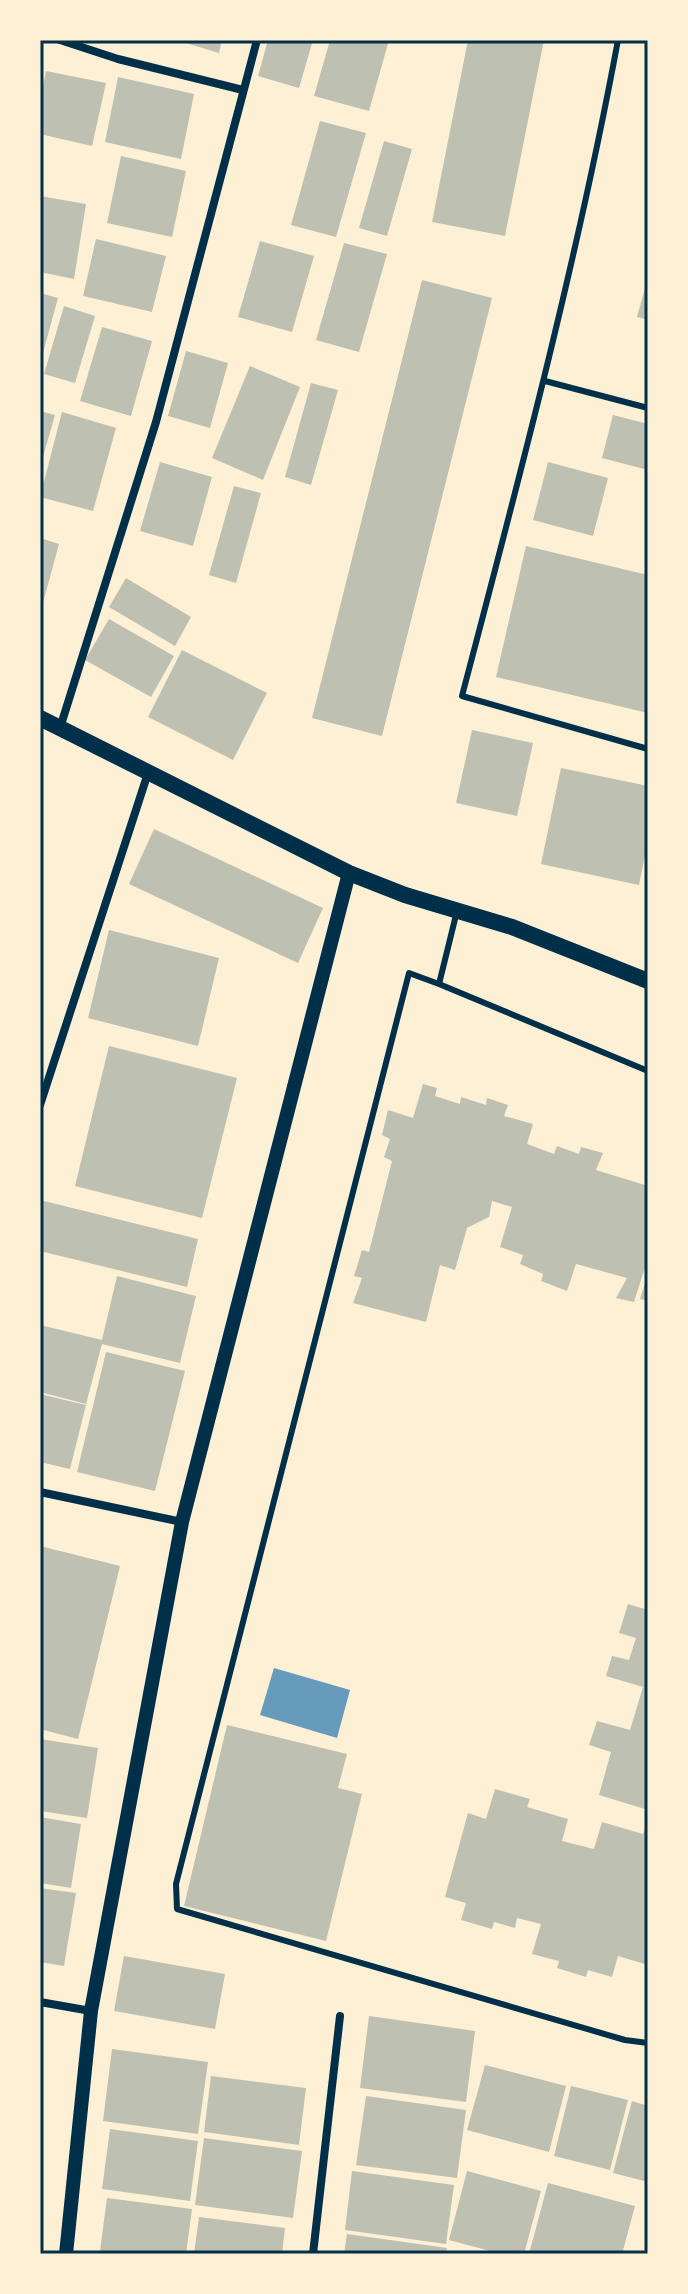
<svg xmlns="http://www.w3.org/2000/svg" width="688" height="2294" viewBox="0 0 688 2294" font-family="Barlow,sans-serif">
<rect width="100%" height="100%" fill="#fdf0d5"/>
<!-- water -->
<path fill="#669bbc" d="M274,1668l76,22 -13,48 -77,-23z"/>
<!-- building -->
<path fill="#bec0b2" d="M176,40h46l-3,13z
M268,40h45l-14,48 -41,-12z
M330,40h59l-20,71 -55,-15z
M468,40h76l-39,196 -73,-14z
M46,71l60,12 -14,63 -52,-12v-31z
M118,77l76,17 -13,65 -76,-17z
M320,121l46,12 -30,104 -45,-12z
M384,141l28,8 -25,87 -28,-8z
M121,156l65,15 -14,66 -65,-14z
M40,196l46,8 -12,75 -34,-7z
M96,239l70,17 -14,56 -69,-16z
M260,241l54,15 -22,76 -54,-15z
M344,243l43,11 -28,98 -43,-12z
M422,280l70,18 -110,438 -70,-18z
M647,281h1v39l-11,-3z
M40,293l18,5 -17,62 -1,-1z
M64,306l31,10 -20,67 -31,-9z
M102,327l50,14 -21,75 -51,-15z
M186,351l42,12 -18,65 -42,-12z
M250,366l50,21 -37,93 -51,-22z
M311,383l27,7 -27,95 -26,-8z
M40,411l15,4 -14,49h-1z
M62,412l54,16 -23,83 -53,-14z
M613,415l35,9v46l-46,-12z
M160,462l52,15 -19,69 -53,-15z
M548,462l60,16 -15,58 -60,-16z
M234,486l27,7 -25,90 -27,-8z
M40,538l19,6 -18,66 -1,-1z
M526,546l122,29v138l-152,-36z
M126,578l65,39 -16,29 -66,-39z
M109,619l65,37 -23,41 -66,-37z
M182,650l85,43 -34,67 -85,-43z
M472,730l61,13 -16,73 -61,-13z
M561,768l87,18v54l-9,45 -98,-21z
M154,829l169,79 -25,55 -169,-79z
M109,930l110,28 -21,88 -110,-28z
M109,1046l128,32 -35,140 -127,-32z
M423,1084l14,4 -2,8 25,8 1,-7 25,8 1,-7 21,7 -4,11 29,8 -6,20 27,10 3,-8 22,8 2,-7 22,6 -7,17 52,16v72l-14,44 -18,-4 11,-20 -51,-14 -9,27 -26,-10 2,-7 -23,-10 3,-9 -23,-8 12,-40 -20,-6 -3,16 -22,11 -12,42 -15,-5 -14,57 -73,-19 9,-25 -8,-2 8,-26 7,2 23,-91 -8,-4 6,-18 -8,-4 6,-25 25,8z
M40,1200l158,39 -11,48 -147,-36z
M117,1276l79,20 -16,67 -78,-19 -16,60 -46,-12v-67l62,15z
M647,1276h1v25l-8,-2z
M106,1352l79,19 -30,120 -78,-19z
M40,1394l46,11 -16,64 -30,-7z
M40,1546l80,20 -42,173 -38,-10z
M628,1604l20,6v200l-49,-15 12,-43 -22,-7 8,-24 33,9 13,-43 -37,-11 6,-20 17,4 7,-22 -17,-5z
M227,1725l120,29 -9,34 24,6 -36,147 -142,-35z
M40,1739l58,9 -11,70 -47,-7z
M495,1789l35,10 -3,8 41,12 -6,22 32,8 8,-27 41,12 5,-14v145l-30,-9 -6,21 -24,-7 -2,7 -29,-9 2,-7 -27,-7 9,-30 -24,-6 -2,10 -21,-6 -2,7 -31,-9 5,-17 -21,-6 23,-84 18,6z
M40,1817l41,7 -10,64 -31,-5z
M40,1888l36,5 -12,73 -24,-4z
M124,1956l101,18 -10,55 -101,-18z
M369,2016l106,15 -9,71 -106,-14z
M112,2049l96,13 -10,72 -95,-13z
M485,2065l81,21 -17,66 -82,-22z
M211,2076l95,12 -7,57 -95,-13z
M571,2086l57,14 -18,70 -56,-14z
M366,2096l100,14 -9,68 -101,-13z
M632,2101l16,5v76l-35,-9z
M110,2129l88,12 -8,60 -88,-12z
M204,2138l98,13 -9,67 -98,-13z
M352,2171l102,14 -8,59 -101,-14z
M467,2171l74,20 -17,63h-23l-52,-14z
M548,2183l87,23 -13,48h-93z
M107,2198l85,11 -6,45h-66l-20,-3z
M199,2217l86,11 -3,26h-88z
M347,2234l100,14 -1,6h-102z"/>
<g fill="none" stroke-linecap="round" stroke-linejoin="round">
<!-- service -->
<path stroke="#003049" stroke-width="6" d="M618,40c-41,221 -99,439 -156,656l186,53
M545,381l103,27
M457,911l-18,73 -30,-11 -233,911 1,25 448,131 23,3
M439,984l209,87"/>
<!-- minor -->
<path stroke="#003049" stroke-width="8" d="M60,40l58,19 125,31
M60,728l96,-306 101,-382
M40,1105l108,-332
M40,1492l142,30
M40,2002l51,9
M313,2254l27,-238"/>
<!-- tertiary -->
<path stroke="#003049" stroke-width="14" d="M66,2254l25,-243 91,-489 167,-649"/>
<!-- secondary -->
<path stroke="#003049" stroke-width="16" d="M40,718l309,155 56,22 107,32 136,54"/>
</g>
<!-- border -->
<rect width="688" height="2294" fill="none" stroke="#fdf0d5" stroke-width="84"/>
<rect x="42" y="42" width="604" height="2210" fill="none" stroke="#003049" stroke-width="3"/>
</svg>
